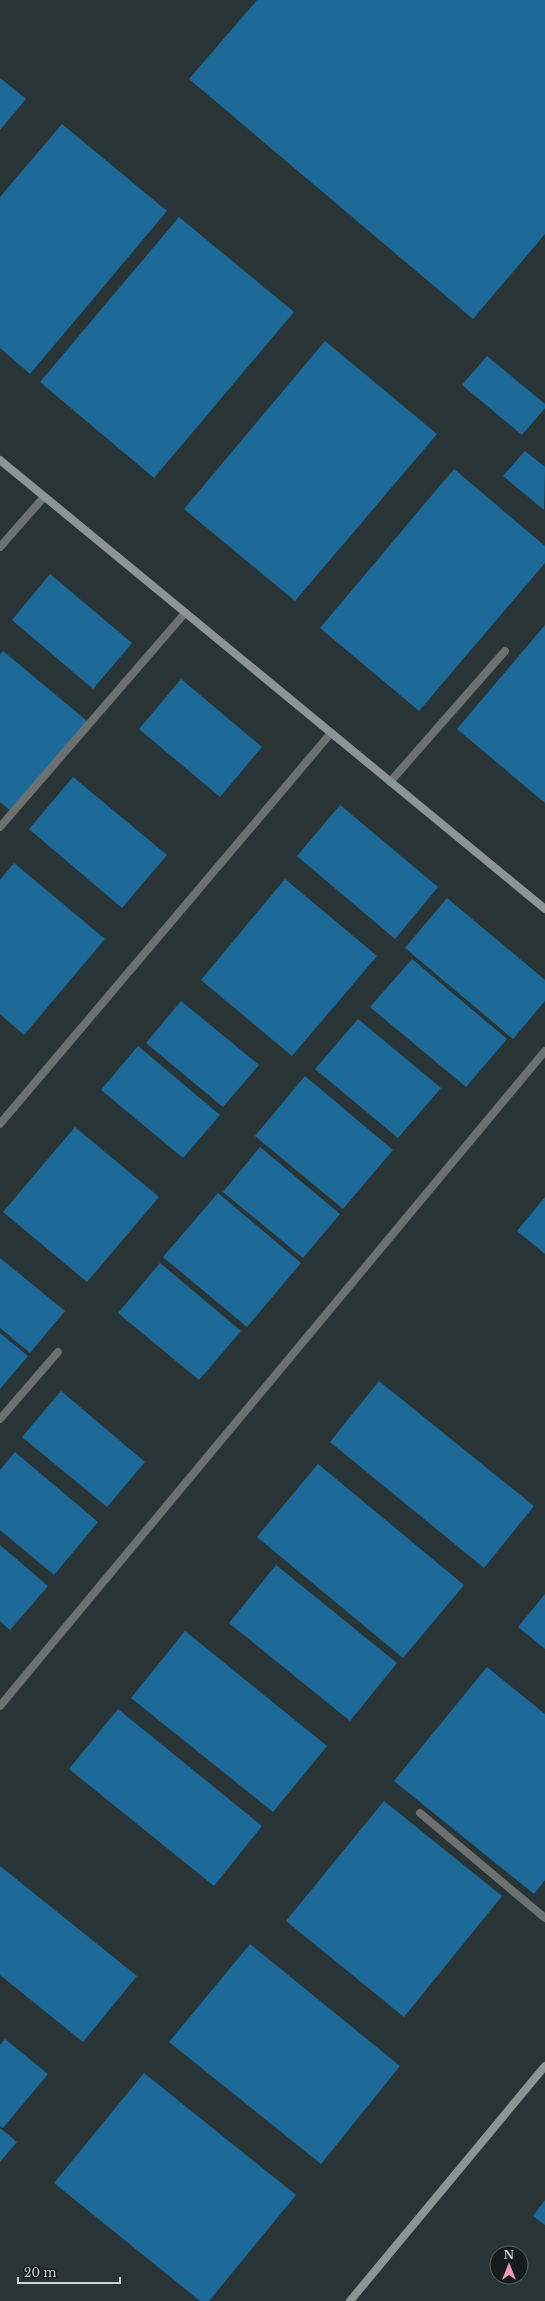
<svg xmlns="http://www.w3.org/2000/svg" width="545" height="2301" viewBox="0 0 545 2301" font-family="'Libre Baskerville',serif">
<rect width="100%" height="100%" fill="#293437"/>
<!-- building -->
<path fill="#1d6a99" d="M257,0h288v234l-72,85 -284,-240z
M0,78l26,21 -26,31z
M62,124l105,87 -137,163 -30,-26v-151z
M179,217l115,95 -140,166 -114,-96z
M325,341l112,93 -142,167 -111,-92z
M487,356l58,48v4l-23,27 -60,-50z
M525,451l20,16 -1,43 -41,-34z
M454,469l91,77v17l-126,148 -99,-83z
M50,574l82,69 -39,46 -81,-69z
M545,625v178l-88,-74z
M3,651l84,70 -76,90 -11,-9v-147z
M181,679l81,68 -42,50 -81,-68z
M73,777l94,78 -45,53 -93,-79z
M340,805l98,82 -43,52 -98,-83z
M14,863l91,76 -81,96 -24,-21v-134z
M285,879l92,77 -85,100 -91,-76z
M447,898l98,82v21l-32,38 -108,-91z
M412,959l95,80 -41,48 -96,-80z
M181,1001l78,64 -36,42 -77,-64z
M358,1019l83,69 -43,50 -83,-69z
M138,1046l82,69 -37,43 -82,-68z
M305,1076l88,74 -50,59 -88,-73z
M75,1127l84,70 -72,85 -84,-70z
M260,1147l80,67 -37,44 -80,-66z
M218,1193l83,70 -54,64 -84,-70z
M545,1197v57l-28,-23z
M0,1258l65,53 -35,42 -30,-25z
M160,1263l81,68 -42,49 -81,-67z
M0,1333l28,23 -28,33z
M379,1381l155,125 -50,62 -154,-126z
M61,1391l84,71 -38,45 -85,-70z
M15,1452l83,70 -44,53 -54,-45v-60z
M318,1464l146,121 -61,73 -146,-121z
M0,1545l48,41 -38,44 -10,-9z
M276,1565l121,98 -47,58 -121,-98z
M545,1594v55l-27,-22z
M185,1631l142,115 -54,66 -142,-114z
M487,1667l58,47v166l-11,14 -140,-113z
M118,1709l144,117 -48,60 -145,-117z
M384,1801l118,95 -98,121 -118,-96z
M0,1866l137,110 -54,66 -83,-67z
M250,1944l150,122 -79,98 -152,-122z
M5,2039l43,35 -45,54 -3,-2v-81z
M144,2073l152,122 -87,106h-9l-146,-118z
M0,2128l17,14 -17,20z
M545,2200v25l-12,-9z"/>
<g fill="none" stroke-linecap="round" stroke-linejoin="round">
<!-- lane -->
<path stroke="#6c7170" stroke-width="8" d="M0,547l44,-50
M390,782l115,-131
M0,827l185,-214
M0,1124l331,-391
M0,1419l58,-67
M0,1706l545,-655
M420,1813l125,105"/>
<!-- secondary -->
<path stroke="#8c9593" stroke-width="8" d="M0,460l545,449
M350,2301l195,-235"/>
</g>
<!-- north arrow -->
<g transform="translate(509 2265)"><circle r="19" fill="#161b1c" stroke="#5f6566"/>
<path d="M0-3L7 15L0 10L-7 15Z" fill="#ef9ab8"/>
<text y="-6" font-size="11" font-weight="bold" text-anchor="middle" fill="#cdd4d6">N</text>
</g>
<!-- scale -->
<path d="M18 2277v6h102v-6" fill="none" stroke="#cdd4d6" stroke-width="2"/>
<text x="24" y="2277" font-size="12" fill="#cdd4d6" stroke="#161b1c" stroke-width="3" paint-order="stroke">20 m</text>
</svg>
